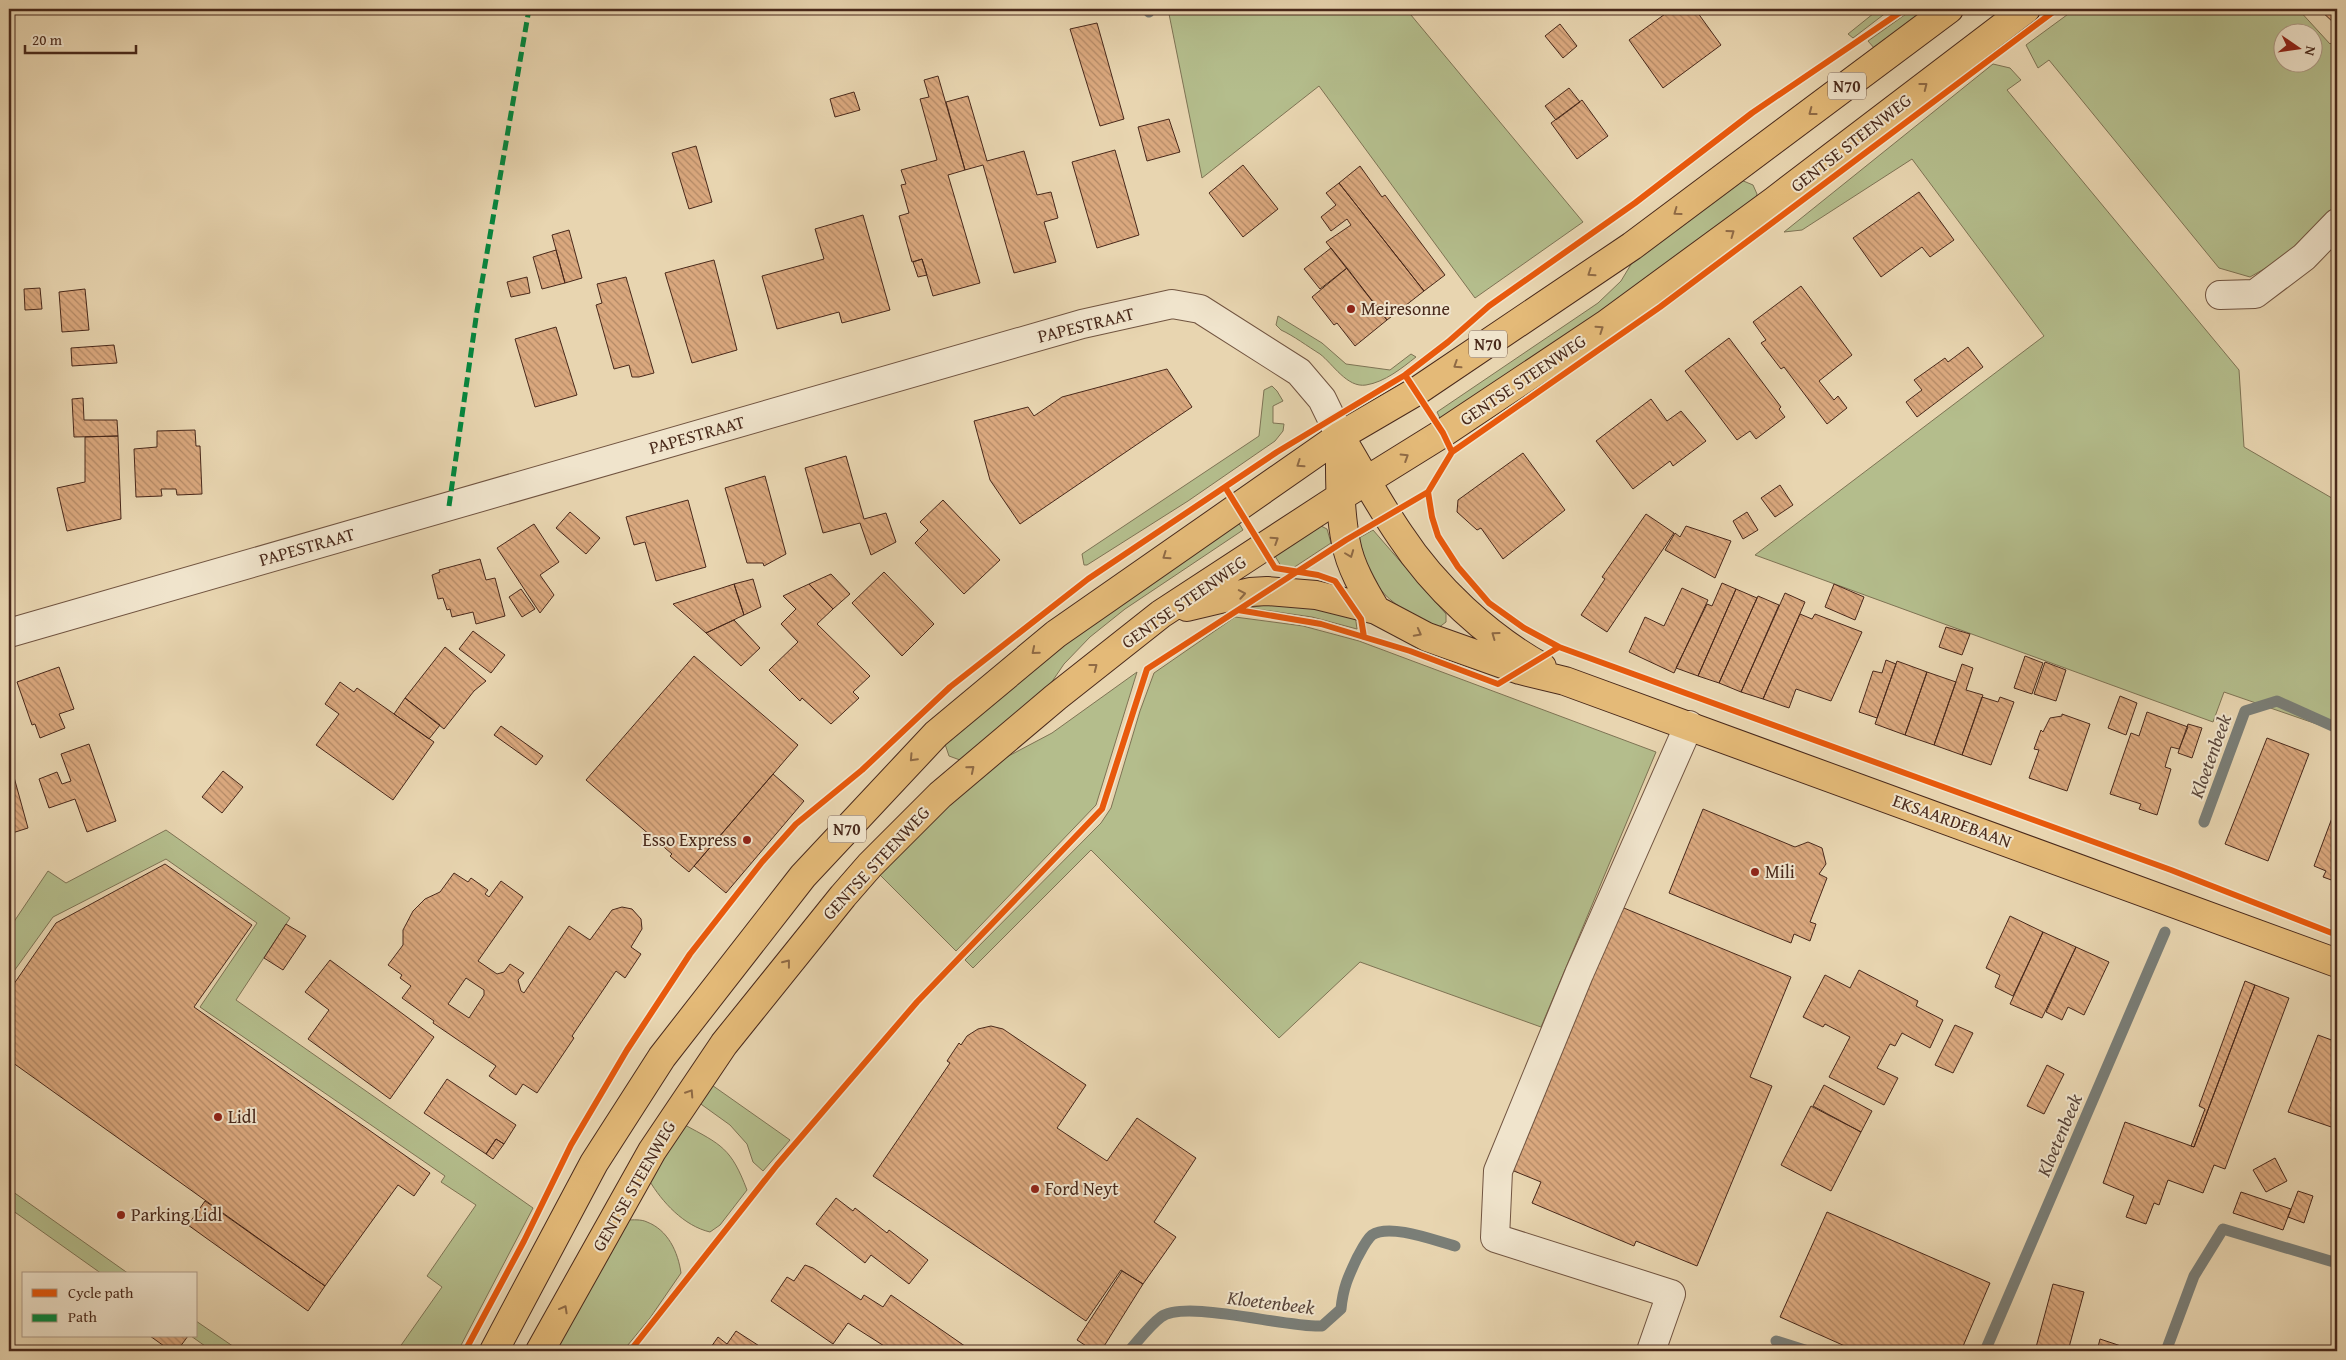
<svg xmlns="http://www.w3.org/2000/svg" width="2346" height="1360" viewBox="0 0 2346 1360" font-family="'Gentium Book Plus',serif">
<defs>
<pattern id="building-back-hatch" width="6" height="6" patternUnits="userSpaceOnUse" patternTransform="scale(1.25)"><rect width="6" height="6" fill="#daa87e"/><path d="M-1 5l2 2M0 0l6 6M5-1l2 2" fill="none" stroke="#b38966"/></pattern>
</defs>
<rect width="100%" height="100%" fill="#e8d5b0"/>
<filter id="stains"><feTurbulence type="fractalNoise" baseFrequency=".004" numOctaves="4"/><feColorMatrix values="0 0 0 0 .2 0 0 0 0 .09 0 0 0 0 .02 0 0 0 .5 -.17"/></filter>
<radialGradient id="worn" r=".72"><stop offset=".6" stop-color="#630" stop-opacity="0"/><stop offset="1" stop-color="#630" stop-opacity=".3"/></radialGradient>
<!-- grass -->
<path fill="#b4bd8c" stroke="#7e7354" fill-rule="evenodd" d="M1168,9h238l177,213 -108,76 -156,-212 -117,92z
M1879,9h12l-38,29 -5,-4z
M1913,9h16l-54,40 -7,-8z
M2075,9h223l32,35 7,-6v169l-36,41 -51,29 -31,-9 -170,-208 -11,8 -12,-23zM2284,32h30v30h-30z
M1993,64l17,4 11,12 -14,10 232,280 5,77 93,54v230l-113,-39 -11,30 -458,-167 289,-219 -132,-177 -110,71 -18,2z
M1741,180l12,5 4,9 -1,5 -158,119 -156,104 -5,-10 161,-109 23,-22 15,-25z
M1278,316l44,27 24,21 44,6 21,-16 5,3c-14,11 -31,25 -50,28 -19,3 -33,-21 -46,-31 -13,-8 -26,-18 -39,-24l-5,-5z
M1272,386l5,5 6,10 -10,5v17l11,1 -1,7 -8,10 -87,60 -101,64h-3l-2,-11 177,-118 5,-46z
M1238,522l5,8 -118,79 -35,28 -26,27 -15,22 -89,74 -11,-4 -4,-12 125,-106z
M1321,526l6,3 4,14 -38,25 -12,-2 -6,-10z
M1373,530l73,84v8l-8,6c-50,-26 -65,-33 -79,-90z
M1274,603l81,12 2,14 -45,-12 -63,-9z
M1235,617l68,9 56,15 297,111 -115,275 -181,-65 -81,76 -188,-188 -118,118 -8,-8 136,-137 10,-15 29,-97 14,-38z
M1137,672l-41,133 -140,146 -79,-79 96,-91 28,-21 51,-27z
M166,830l124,88 -54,82 297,208 -75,143h-61l45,-64 -15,-11 49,-71 -35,-23 4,-6 -245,-169 57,-84 -91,-64 -113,58 -44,61v-49l39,-58 18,12z
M709,1083l81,57 -27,31 -10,-9 -6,-18 -17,-19 -32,-23z
M683,1124c39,21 48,24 64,66l-27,35 -10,7c-26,-6 -48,-30 -61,-52z
M9,1189l120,85h-27l-93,-66z
M627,1220c6,0 14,-1 20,2 21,8 31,30 34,51l-31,45 -27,33h-67z
M196,1321l44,30h-28l-21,-15h5z"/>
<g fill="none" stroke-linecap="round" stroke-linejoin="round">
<!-- stream -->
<path stroke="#7a7e77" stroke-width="11" d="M1148,9l1,3
M2204,822l41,-111 32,-10 60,27
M1776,1341l32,10
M1129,1351c10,-11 20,-25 32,-34 24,-18 125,11 161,9l19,-17c2,-21 7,-32 16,-51 4,-7 9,-18 15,-23 18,-12 64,6 83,11
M1985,1351l180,-419
M2166,1351l28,-75 29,-47 114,34"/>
</g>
<!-- building -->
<path fill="url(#building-back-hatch)" stroke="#49291b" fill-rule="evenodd" d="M1672,9h23l26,36 -58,43 -34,-48z
M2319,9h18v13l-2,2z
M1097,23l27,96 -24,7 -30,-97z
M1560,24l17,22 -14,12 -18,-22z
M938,76l27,94 -17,5 32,108 -47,13 -11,-37 -10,3 -13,-46 10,-3 -8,-28 5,-1 -5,-14 36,-10 -17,-61 9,-2 -5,-17z
M1569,88l11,14 -24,18 -11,-14z
M854,92l6,18 -25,7 -5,-18z
M968,96l19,65 37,-10 13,44 14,-3 7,26 -14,4 12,40 -42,11 -31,-108 -18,5 -19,-68z
M1582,100l26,36 -31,23 -26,-36z
M1169,119l11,33 -33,9 -9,-34z
M696,146l16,56 -23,7 -17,-56z
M1115,150l24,85 -42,13 -25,-86z
M1243,165l35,44 -35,28 -34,-44z
M1360,166l22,31 3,-2 60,80 -21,16 -85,-108z
M1339,183l85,108 -37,29 -61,-78 25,-17 -4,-6 -16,12 -10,-14 15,-12 -10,-12z
M1919,192l35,48 -24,17 -8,-10 -41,30 -28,-39z
M863,215l27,95 -48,13 -3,-11 -62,17 -15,-53 62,-17 -9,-30z
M569,230l13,48 -17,5 -13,-48z
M1331,248l16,20 -27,21 -16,-20z
M556,250l9,33 -23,6 -9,-32z
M922,259l5,16 -9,2 -5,-15z
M714,260l23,90 -45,13 -27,-90z
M1347,268l40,52 -32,26 -18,-23 -3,2 -22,-28z
M527,277l3,16 -19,4 -4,-15z
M626,277l28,96 -15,4h-7l-3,-12 -15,4 -18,-64 6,-2 -5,-19z
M1801,286l51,69 -33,26 15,19 4,-4 9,12 -20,16 -43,-57 -3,2 -20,-26 5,-3 -13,-18z
M40,288l2,21 -17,1 -1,-21z
M85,289l4,41 -27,2 -3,-40z
M556,327l21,68 -42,12 -20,-68z
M1729,338l52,69 -2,2 6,8 -29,22 -6,-8 -13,9 -52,-69z
M114,345l3,18 -45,3 -1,-18z
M1968,347l15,20 -66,50 -11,-15 16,-12 -8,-10 31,-22 3,4z
M1167,369l25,38 -172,117 -30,-44 -16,-59 54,-14 6,9 28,-19z
M83,398l1,22h33l1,16 -44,1 -2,-38z
M1651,399l16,22 14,-10 25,30 -33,25 -3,-5 -37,28 -37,-48z
M195,430l1,16h4l2,48 -25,1 -1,-6h-15l1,7 -26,1 -2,-48 23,-2v-16z
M118,436l3,83 -54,12 -10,-43 28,-6v-45z
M1523,453l42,57 -62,49 -22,-31 -4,2 -20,-18 1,-12z
M846,456l18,63 22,-6 10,29 -25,13 -11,-32 -37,10 -18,-65z
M765,476l21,78 -22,12 -1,-3h-16l-22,-75z
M1780,485l13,20 -18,12 -14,-19z
M688,500l18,67 -50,14 -11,-39 -11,3 -8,-28z
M943,500l57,60 -36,34 -49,-51 13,-13 -8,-8z
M570,512l30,26 -14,16 -30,-26z
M1747,512l11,18 -15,9 -10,-18z
M1646,514l28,19 -67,99 -26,-17 24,-36 -3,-2z
M534,524l25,38 -19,13 14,20 -14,18 -43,-65z
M1686,526l45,15 -16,37 -50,-28 10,-17 5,4z
M480,559l6,21 9,-2 10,38 -29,8 -3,-12 -21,5 -2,-8 -3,1 -4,-12 -5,1 -6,-24 8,-3 -1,-2z
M884,572l50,52 -32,32 -50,-53z
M831,574l19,20 -17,15 -24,-25z
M753,579l8,28 -17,8 -10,-31z
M1722,583l14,6 -38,87 -22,-8 31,-64 5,2z
M734,584l10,31 -38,18 -33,-29z
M809,584l24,25 -16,15 53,52 -17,16 6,6 -28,26 -29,-26 -2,3 -31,-31 29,-28 -17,-18 15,-15 -13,-13z
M1834,584l30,13 -9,23 -30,-13z
M1682,588l26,12 -34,73 -45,-21 16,-35 19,9z
M521,589l14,20 -13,8 -13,-20z
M1736,589l21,9 -38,85 -21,-7z
M1785,593l20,9 -42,97 -22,-7z
M1758,596l21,9 -38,87 -22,-9z
M1800,614l12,5 3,-5 47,18 -31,69 -35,-12 -7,19 -26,-9z
M734,620l26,28 -19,18 -35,-33z
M1946,627l24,7 -8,21 -23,-8z
M473,631l32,24 -14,18 -32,-24z
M445,647l41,34 -12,10 -30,38 -39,-31z
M694,656l104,89 -109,127 -19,-16 2,-2 -86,-74z
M2025,656l18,7 -11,31 -18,-6z
M1886,660l10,4 -19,54 -18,-6 14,-41 9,2z
M1897,661l30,11 -22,63 -30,-11z
M2045,662l21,8 -10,31 -22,-7z
M1962,664l11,4 -7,22 17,5 -21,60 -28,-10z
M59,667l15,42 -15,5 6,14 -25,10 -5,-14 -3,1 -15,-43z
M1927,672l29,10 -22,63 -29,-10z
M340,682l14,10 3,-4 77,54 -41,58 -77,-55 23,-31 -14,-10z
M2120,696l17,7 -11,32 -18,-7z
M1982,697l16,5 2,-5 14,5 -23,63 -29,-10z
M405,698l35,27 -11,14 -35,-25z
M2147,712l41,15 -9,22 -8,-2 -6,20 6,2 -14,46 -18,-6 2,-5 -31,-10 21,-61 8,3z
M2062,714l28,10 -23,67 -38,-13 10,-28 -5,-1 7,-19 2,2 7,-14 12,-2z
M2188,724l14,4 -10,30 -14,-5z
M501,726l42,30 -7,9 -42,-30z
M2267,738l42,16 -41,107 -43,-17z
M89,744l27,77 -29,11 -12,-33 -26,9 -10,-29 18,-7 5,12 9,-3 -10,-27z
M9,759l19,69 -19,6z
M223,771l20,16 -21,26 -20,-16z
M773,774l31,27 -78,92 -32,-27z
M1703,809l92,38 13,-5 14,6 4,16 -7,10 8,4 -17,44 6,2 -6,17 -16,-7 -3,9 -122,-50z
M2335,810l2,1v71l-14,-5 3,-6 -12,-5z
M165,864l87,61 -58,82 236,166 -16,23 -16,-11 -73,101 -316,-226v-69l47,-68z
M454,873l14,9 3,-4 17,12 -3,4 4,3 12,-16 22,16 -45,64 19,13 7,-2 6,-8 14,9 -6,7 3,11 3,2 45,-67 21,14 22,-30 10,-3 10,2 9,10 1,10 -11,18 10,7 -16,24 -9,-7 -44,65 2,2 -37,55 -14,-9 -7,11 -27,-19 7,-10 -63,-43 1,-2 -32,-23 9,-12 -11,-8 2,-3 -14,-10 15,-20v-15l10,-19 12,-12 15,-7zM466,978l18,12v5l-15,23 -21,-14z
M1619,906l172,71 -41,100 22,9 -75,180 -61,-25 -2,5 -102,-43 9,-21 -32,-13z
M2010,916l33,16 -30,64 -18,-9 5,-12 -14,-7z
M286,924l20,12 -23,34 -19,-12z
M2043,932l33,15 -34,71 -32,-14z
M2076,947l33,15 -25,53 -16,-8 -6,13 -16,-8z
M330,960l104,77 -44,62 -82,-60 21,-29 -24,-18z
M1859,970l59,31 -2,5 27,14 -13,28 -28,-15 -7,13 -5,-2 -13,24 21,10 -14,27 -55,-28 21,-40 -25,-13 -2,3 -20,-10 22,-42 25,13z
M2245,981l10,4 -61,162 -3,-1 14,-37 -6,-3z
M2255,985l34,13 -64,171 -11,-4 -11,28 -35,-13 -9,25 -5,-2 -8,21 -20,-7 8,-21 -31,-13 22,-61 69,25z
M1955,1025l18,8 -20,40 -18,-8z
M991,1026l12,3 83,56 -29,43 50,33 30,-43 59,40 -42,64 22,15 -33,47 -22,-14 -35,51 -213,-145 77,-113 -3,-2 12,-18 2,2 6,-9 11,-7z
M2318,1035l19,7v87l-49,-17z
M2047,1065l17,9 -20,40 -17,-8z
M447,1079l69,46 -12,19 -8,-5 -10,15 -62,-41z
M1824,1085l48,26 -11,21 -48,-26z
M1811,1106l50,26 -30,59 -50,-26z
M496,1139l8,5 -11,15 -7,-5z
M2275,1158l12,23 -21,11 -13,-22z
M2298,1191l15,5 -9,27 -16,-6z
M2241,1192l50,17 -8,21 -50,-17z
M836,1198l17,13 2,-3 32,25 2,-3 39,30 -19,24 -38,-29 -6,8 -49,-39z
M205,1201l120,85 -17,25 -120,-86z
M1827,1212l163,71 -29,68h-105l-76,-34z
M805,1265l8,3 48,32 3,-5 19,12 8,-12 81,56h-80l-44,-28 -15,21 -62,-43 16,-24 7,4z
M1122,1271l21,13 -42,67h-7l-17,-11z
M2053,1284l31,8 -16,59h-33z
M736,1331l31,20h3h-67l6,-1 9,-13 9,7z
M150,1336h38l-11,15h-6z
M2100,1339l36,12h-39z"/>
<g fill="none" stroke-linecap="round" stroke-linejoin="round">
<!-- minor casing -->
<g stroke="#715440" stroke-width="30">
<path id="minor" d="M2220,295l35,-1 49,-37 33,-34
M9,633l1073,-309 90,-20 28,5 99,63 23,27 18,37
M1651,1351l20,-57 -176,-56 3,-67 81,-197 110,-249"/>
</g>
<!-- major casing -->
<g stroke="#49291b" stroke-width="30">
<path id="major" d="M1340,436c20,33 38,67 60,99 34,52 88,102 142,132
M1340,436c0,36 -1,72 6,107 4,23 18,47 30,67
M1187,607l63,-15 17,-1 49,4 60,15 51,27 93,33 45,11 772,282
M494,1351l100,-188 68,-106 141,-181 133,-142 120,-100 284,-198 77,-45 215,-145 317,-237
M540,1351l112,-200 72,-107 119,-148 27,-31 70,-70 116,-98 105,-83 179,-117 103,-64 162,-108 169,-124 252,-192"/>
</g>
<!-- minor -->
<use href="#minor" stroke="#f0e4cc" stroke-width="28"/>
<!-- major -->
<use href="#major" stroke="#e4ba78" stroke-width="28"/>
<!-- quiet -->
<path stroke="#00873e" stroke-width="5" stroke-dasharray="10 5" stroke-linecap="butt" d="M449,506l28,-195 52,-302"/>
<!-- cycleway casing -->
<g stroke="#f0e4cc" stroke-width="9">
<path id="cycleway" d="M2057,9l-397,298 -208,145 -24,40 4,25 6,19 20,31 31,36 35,25 35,19 612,223 166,65
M1405,375l38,58 9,19
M1225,487l50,81 43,7 17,6 26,38 3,18
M1238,610l83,14 89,27 88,33 61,-37
M465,1351l59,-110 47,-96 56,-95 63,-96 72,-92 34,-38 66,-54 88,-83 138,-108 189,-127 128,-77 43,-33 41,-36 146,-103 117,-90 153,-104
M630,1351l147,-186 140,-163 185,-193 45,-140 199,-129 82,-48"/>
</g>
<!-- cycleway -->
<use href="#cycleway" stroke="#e8590c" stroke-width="6"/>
</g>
<!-- one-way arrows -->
<defs><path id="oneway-chevron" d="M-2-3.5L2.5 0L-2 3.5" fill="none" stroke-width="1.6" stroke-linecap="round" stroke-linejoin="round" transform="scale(1.25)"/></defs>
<g stroke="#8f6a45">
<use href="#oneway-chevron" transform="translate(1924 86) rotate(-38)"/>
<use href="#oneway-chevron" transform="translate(1812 112) rotate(143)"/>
<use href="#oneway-chevron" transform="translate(1677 212) rotate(144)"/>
<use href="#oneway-chevron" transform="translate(1731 233) rotate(-36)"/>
<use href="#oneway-chevron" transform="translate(1591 273) rotate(146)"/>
<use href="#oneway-chevron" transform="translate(1600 329) rotate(-34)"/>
<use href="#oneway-chevron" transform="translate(1457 365) rotate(147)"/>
<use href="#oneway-chevron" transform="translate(1405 457) rotate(-32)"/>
<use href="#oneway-chevron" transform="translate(1300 464) rotate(146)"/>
<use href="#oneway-chevron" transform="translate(1275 540) rotate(-33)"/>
<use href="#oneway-chevron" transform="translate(1350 554) rotate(69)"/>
<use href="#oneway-chevron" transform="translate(1166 556) rotate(145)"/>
<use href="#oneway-chevron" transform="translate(1242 594) rotate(-10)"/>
<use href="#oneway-chevron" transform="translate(1418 633) rotate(28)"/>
<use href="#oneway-chevron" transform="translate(1495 635) rotate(-144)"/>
<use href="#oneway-chevron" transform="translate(1035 651) rotate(140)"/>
<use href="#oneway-chevron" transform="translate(1094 667) rotate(-38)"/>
<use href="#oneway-chevron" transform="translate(913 758) rotate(133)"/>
<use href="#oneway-chevron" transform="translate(971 769) rotate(-40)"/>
<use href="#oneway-chevron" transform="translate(787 963) rotate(-52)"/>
<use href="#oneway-chevron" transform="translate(690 1093) rotate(-57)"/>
<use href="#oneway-chevron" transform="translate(564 1309) rotate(-61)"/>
</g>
<!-- markers -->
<g fill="#8f2418" stroke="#f0e4cc" stroke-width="2">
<circle cx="1351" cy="309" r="5"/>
<circle cx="747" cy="840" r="5"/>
<circle cx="1755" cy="872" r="5"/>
<circle cx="218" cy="1117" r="5"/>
<circle cx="1035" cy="1189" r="5"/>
<circle cx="121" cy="1215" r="5"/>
</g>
<g text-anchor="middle" stroke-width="4" stroke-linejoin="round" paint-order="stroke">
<!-- shield labels -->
<g fill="#f0e4cc" stroke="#7b6150" stroke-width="1">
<rect x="1828" y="72.5" width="38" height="27" rx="4"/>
<rect x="1469" y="330.5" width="38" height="27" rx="4"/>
<rect x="828" y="815.5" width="38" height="27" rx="4"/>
</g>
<g font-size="16" font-weight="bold" fill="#49291b">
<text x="1847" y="92">N70</text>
<text x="1488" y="350">N70</text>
<text x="847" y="835">N70</text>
</g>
<!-- street labels -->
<g font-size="18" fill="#49291b" stroke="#f0e4cc">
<text transform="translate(1851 143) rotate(-38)" y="6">GENTSE STEENWEG</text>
<text transform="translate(1086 325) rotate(-14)" y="6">PAPESTRAAT</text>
<text transform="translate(1523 380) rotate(-34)" y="6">GENTSE STEENWEG</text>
<text transform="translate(697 435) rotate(-16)" y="6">PAPESTRAAT</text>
<text transform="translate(307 547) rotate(-16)" y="6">PAPESTRAAT</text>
<text transform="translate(1184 602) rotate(-35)" y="6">GENTSE STEENWEG</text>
<text transform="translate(1952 821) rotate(20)" y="6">EKSAARDEBAAN</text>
<text transform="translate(876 863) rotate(-47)" y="6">GENTSE STEENWEG</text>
<text transform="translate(634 1186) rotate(-60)" y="6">GENTSE STEENWEG</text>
</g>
<!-- poi labels -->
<g font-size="18" fill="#49291b" stroke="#f0e4cc" text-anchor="start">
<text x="1361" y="315">Meiresonne</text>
<text x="737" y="846" text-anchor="end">Esso Express</text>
<text x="1765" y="878">Mili</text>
<text x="228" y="1123">Lidl</text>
<text x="1045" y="1195">Ford Neyt</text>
<text x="131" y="1221">Parking Lidl</text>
</g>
<!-- water labels -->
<g font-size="19" font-style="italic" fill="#59453a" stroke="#f0e4cc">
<text transform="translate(2210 756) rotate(-70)" y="7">Kloetenbeek</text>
<text transform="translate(2059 1135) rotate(-67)" y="7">Kloetenbeek</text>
<text transform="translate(1271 1302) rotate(7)" y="7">Kloetenbeek</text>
</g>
</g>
<!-- margin -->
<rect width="2346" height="1360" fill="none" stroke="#e8d5b0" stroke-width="30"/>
<rect x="10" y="10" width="2326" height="1340" fill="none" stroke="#49291b" stroke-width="2.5"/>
<rect x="15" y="15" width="2316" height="1330" fill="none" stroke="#49291b"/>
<!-- legend -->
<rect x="22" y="1272" width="175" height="65" fill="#f0e4cc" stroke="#ad9985"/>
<rect x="32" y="1289" width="25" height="8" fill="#e8590c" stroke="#ad9985"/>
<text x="68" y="1298" font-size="15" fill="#49291b">Cycle path</text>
<rect x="32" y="1314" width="25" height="8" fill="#00873e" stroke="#ad9985"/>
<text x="68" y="1322" font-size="15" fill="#49291b">Path</text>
<!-- north arrow -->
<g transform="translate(2298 48) rotate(103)"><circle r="24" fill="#f0e4cc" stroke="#ad9985"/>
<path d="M0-4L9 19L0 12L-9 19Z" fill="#8f2418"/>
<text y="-8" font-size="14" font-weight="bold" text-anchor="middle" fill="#49291b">N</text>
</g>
<!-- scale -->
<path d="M25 45v8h111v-8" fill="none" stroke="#49291b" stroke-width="2.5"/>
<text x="32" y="45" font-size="15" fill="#49291b" stroke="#f0e4cc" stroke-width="4" paint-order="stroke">20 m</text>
<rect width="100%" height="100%" filter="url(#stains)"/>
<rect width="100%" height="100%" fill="url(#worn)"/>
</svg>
